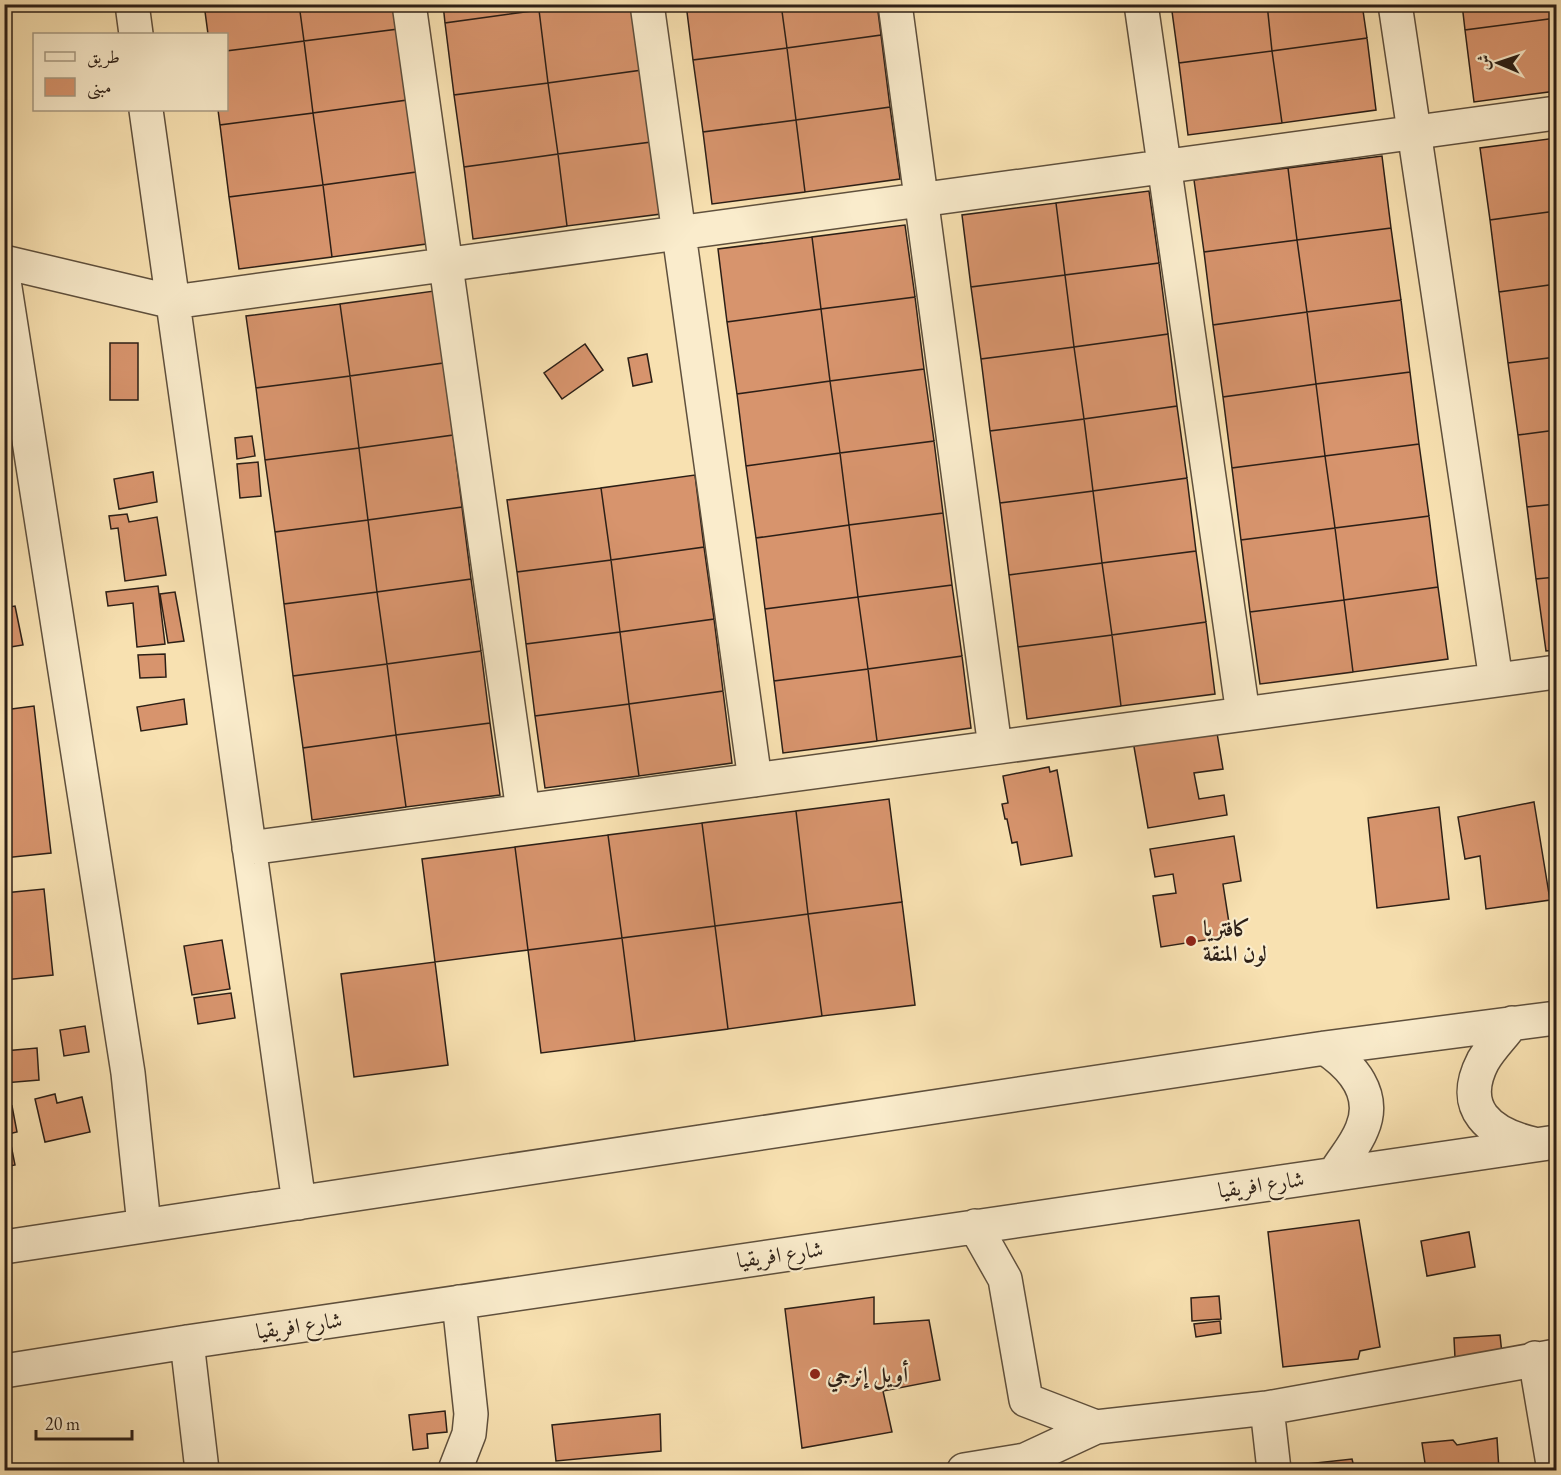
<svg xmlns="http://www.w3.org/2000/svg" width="1561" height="1475" viewBox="0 0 1561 1475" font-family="'EB Garamond',Amiri,serif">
<rect width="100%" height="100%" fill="#f8e1b1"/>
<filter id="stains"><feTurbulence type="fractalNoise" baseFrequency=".00333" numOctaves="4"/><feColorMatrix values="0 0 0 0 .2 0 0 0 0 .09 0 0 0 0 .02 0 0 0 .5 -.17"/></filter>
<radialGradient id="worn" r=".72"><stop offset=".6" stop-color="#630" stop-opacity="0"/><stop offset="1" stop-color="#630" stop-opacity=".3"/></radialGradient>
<!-- building -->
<path fill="#d7946d" stroke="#2c1f16" stroke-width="1.5" d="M204,4h95l5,37 -78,10v-17h-18z
M299,4h96l3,25 -94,12z
M443,4h95l1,6 -94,13z
M538,4h47l-46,6z
M585,4h49l8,66 -94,13 -9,-73z
M686,4h95l6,44 -94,12z
M781,4h96l4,31 -94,13z
M1171,4h96l5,47 -93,12z
M1267,4h95l5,34 -95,13z
M1462,4h94v14l-91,12z
M539,10l9,73 -94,12 -9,-72z
M1556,18v73l-82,11 -9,-72z
M398,29l9,71 -94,13 -9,-72z
M881,35l9,72 -94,13 -9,-72z
M1367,38l9,72 -94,13 -10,-72z
M304,41l9,72 -93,12 -2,-15h8v-59z
M787,48l9,72 -93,12 -10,-72z
M1272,51l10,72 -94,12 -9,-72z
M642,70l9,72 -93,12 -10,-71z
M548,83l10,71 -94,13 -10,-72z
M407,100l9,72 -93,13 -10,-72z
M890,107l10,72 -95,13 -9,-72z
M313,113l10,72 -94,12 -9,-72z
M796,120l9,72 -93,12 -9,-72z
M1556,138v73l-66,9 -10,-72z
M651,142l10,72 -94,12 -9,-72z
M558,154l9,72 -94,13 -9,-72z
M1382,156l9,72 -94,12 -9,-72z
M1288,168l9,72 -93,12 -10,-72z
M416,172l10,72 -94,13 -9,-72z
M323,185l9,72 -93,12 -10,-72z
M1149,191l10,72 -94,12 -9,-72z
M1056,203l9,72 -94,12 -9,-72z
M1556,211v73l-57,8 -9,-72z
M905,225l10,72 -94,12 -9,-72z
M1391,228l10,72 -94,12 -10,-72z
M812,237l9,72 -94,13 -9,-73z
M1297,240l10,72 -94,13 -9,-73z
M1159,263l9,71 -94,13 -9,-72z
M1065,275l9,72 -93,12 -10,-72z
M1556,284v73l-48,6 -9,-71z
M434,291l9,72 -93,13 -10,-72z
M915,297l9,72 -94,12 -9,-72z
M1401,300l9,72 -94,12 -9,-72z
M340,304l10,72 -94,12 -10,-72z
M821,309l9,72 -93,13 -10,-72z
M1307,312l9,72 -93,13 -10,-72z
M1168,334l9,72 -93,13 -10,-72z
M110,343h28v57h-28z
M585,344l18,26 -41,29 -18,-26z
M1074,347l10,72 -94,12 -9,-72z
M647,354l5,28 -19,4 -5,-28z
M1556,357v73l-38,5 -10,-72z
M443,363l10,72 -94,13 -9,-72z
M924,369l10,72 -94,12 -10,-72z
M1410,372l9,72 -94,12 -9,-72z
M350,376l9,72 -94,12 -9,-72z
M830,381l10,72 -94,13 -9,-72z
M1316,384l9,72 -93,12 -9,-71z
M1177,406l10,72 -94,13 -9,-72z
M1084,419l9,72 -93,12 -10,-72z
M1556,430v74l-29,3 -9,-72z
M453,435l9,72 -94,13 -9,-72z
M252,436l3,20 -18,3 -2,-21z
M934,441l9,72 -94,12 -9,-72z
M1419,444l10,72 -94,12 -10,-72z
M359,448l9,72 -93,12 -10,-72z
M840,453l9,72 -93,13 -10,-72z
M1325,456l10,72 -94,12 -9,-72z
M258,462l3,34 -21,2 -3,-34z
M153,472l4,30 -38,7 -5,-30z
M695,475l9,72 -93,13 -10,-72z
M1187,478l9,73 -94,12 -9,-72z
M601,488l10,72 -94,12 -10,-72z
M1093,491l9,72 -93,12 -9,-72z
M1556,504v73l-20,2 -9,-72z
M462,507l9,72 -94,13 -9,-72z
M943,513l9,72 -94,12 -9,-72z
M127,514l2,8 28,-5 9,58 -41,6 -7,-53 -7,1 -2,-13z
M1429,516l9,71 -94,13 -9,-72z
M368,520l9,72 -93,12 -9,-72z
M849,525l9,72 -93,12 -9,-71z
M1335,528l9,72 -94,12 -9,-72z
M704,547l10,72 -94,13 -9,-72z
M1196,551l10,71 -94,13 -10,-72z
M611,560l9,72 -94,12 -9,-72z
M1102,563l10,72 -94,12 -9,-72z
M1556,577v73l-10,1 -10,-72z
M471,579l10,72 -94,13 -10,-72z
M952,585l10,71 -94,13 -10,-72z
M158,586l7,58 -28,3 -4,-44 -25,3 -2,-14z
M1438,587l10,72 -95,13 -9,-72z
M175,592l9,49 -16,2 -8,-49z
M377,592l10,72 -94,12 -9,-72z
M858,597l10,72 -94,12 -9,-72z
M1344,600l9,72 -93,12 -10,-72z
M15,606l8,39 -19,3v-40z
M714,619l9,72 -94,13 -9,-72z
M1206,622l9,72 -94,12 -9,-71z
M620,632l9,72 -94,12 -9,-72z
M1112,635l9,71 -94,13 -9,-72z
M481,651l9,72 -94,12 -9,-71z
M165,654l1,23 -26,1 -2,-23z
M962,656l9,72 -94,13 -9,-72z
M387,664l9,71 -93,13 -10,-72z
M868,669l9,72 -94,12 -9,-72z
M723,691l9,72 -93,13 -10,-72z
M184,699l3,25 -46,7 -4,-24z
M629,704l10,72 -94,12 -10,-72z
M34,706l17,147 -47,5v-148z
M490,723l10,72 -94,12 -10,-72z
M1216,727l7,42 -29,4 5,26 25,-4 3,20 -79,13 -15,-87z
M396,735l10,72 -94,13 -9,-72z
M1049,767l1,5 7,-2 15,86 -51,9 -4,-23 -5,1 -5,-24h-2l-3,-15 6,-1 -5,-27z
M889,799l13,103 -94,12 -12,-103z
M1534,802l16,98 -64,9 -6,-53 -15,3 -7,-42z
M1439,807l10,92 -72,9 -9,-90z
M796,811l12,103 -93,12 -13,-103z
M702,823l13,103 -93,12 -14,-103z
M608,835l14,103 -94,12 -13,-103z
M1234,836l7,45 -18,3 8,52 -70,11 -8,-51 23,-3 -3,-19 -18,3 -5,-28z
M515,847l13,103 -93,12 -13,-103z
M44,889l9,86 -49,5v-87z
M902,902l13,103 -93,11 -14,-102z
M808,914l14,102 -94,13 -13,-103z
M715,926l13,103 -93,12 -13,-103z
M622,938l13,103 -94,12 -13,-103z
M222,940l8,49 -38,6 -8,-49z
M435,962l13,103 -94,12 -13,-103z
M231,993l4,25 -37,6 -4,-26z
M85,1026l4,26 -25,4 -4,-26z
M37,1048l2,32 -35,3v-32z
M55,1094l2,9 25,-6 8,35 -45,10 -10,-43z
M12,1106l5,26 -13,3v-27z
M10,1140l5,25 -11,2v-26z
M1359,1220l21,127 -20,4 -2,8 -75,8 -15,-135z
M1469,1232l6,35 -48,9 -6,-35z
M1219,1296l2,23 -29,2 -1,-23z
M874,1297v27l55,-4 11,60 -57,11 9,41 -90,16 -17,-139z
M1220,1321l1,12 -25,4 -2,-13z
M1500,1335l2,19 -47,4 -1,-20z
M445,1411l2,21 -20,2 1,14 -15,2 -4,-35z
M660,1414l1,37 -105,10 -4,-36z
M1497,1438l2,32h-73l-4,-27 31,-3 4,5z
M1352,1459l2,8 -10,3h-54l-1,-4z"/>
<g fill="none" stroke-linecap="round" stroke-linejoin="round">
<!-- minor casing -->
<g stroke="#5f503d" stroke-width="36">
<path id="minor" d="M132,4l4,30
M409,4l114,807
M647,4l108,776
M895,4l100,743
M1141,4l102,710
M1395,4l101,676
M146,110l153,1093
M4,262l169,40 1383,-189
M4,281l124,792 16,152
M249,848l1307,-176
M1512,1023c-9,13 -21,24 -29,38 -25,48 7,73 51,83
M1325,1048c27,18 52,46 37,81 -6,16 -18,29 -27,44
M975,1226l30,53 21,121 70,27
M4,1247l1321,-199 231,-30
M187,1342l15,128
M1535,1358l19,112
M4,1371l183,-29 1369,-200
M1267,1408l7,62
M455,1470l14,-36 2,-20 -12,-112
M964,1470l61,-10 71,-33 171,-19 289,-52"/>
</g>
<!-- minor -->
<use href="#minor" stroke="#faeccc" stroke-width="33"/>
</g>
<!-- markers -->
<g fill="#8f2418" stroke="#faeccc" stroke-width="2">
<circle cx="1191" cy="941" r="6"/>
<circle cx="815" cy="1374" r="6"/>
</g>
<g text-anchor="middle" stroke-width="4.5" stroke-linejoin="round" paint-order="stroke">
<!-- poi labels -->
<g font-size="22" font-weight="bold" fill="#2c1f16" stroke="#faeccc" text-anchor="start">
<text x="1203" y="936">كافتريا<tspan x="1203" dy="25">لون المنقة</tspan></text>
<text x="827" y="1382">أويل إنرجي</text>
</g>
<!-- street labels -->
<g font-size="22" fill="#2c1f16" stroke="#faeccc">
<text transform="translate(1261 1184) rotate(-8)" y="8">شارع افريقيا</text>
<text transform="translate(780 1254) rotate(-8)" y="8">شارع افريقيا</text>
<text transform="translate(299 1325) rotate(-8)" y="8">شارع افريقيا</text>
</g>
</g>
<!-- margin -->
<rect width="1561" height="1475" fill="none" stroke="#f8e1b1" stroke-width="24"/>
<rect x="6" y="6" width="1549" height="1463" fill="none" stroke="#2c1f16" stroke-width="3"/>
<rect x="12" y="12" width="1537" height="1451" fill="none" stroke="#2c1f16" stroke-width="1.5"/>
<!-- legend -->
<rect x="33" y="33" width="195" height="78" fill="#faeccc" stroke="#a89a83" stroke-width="1.5"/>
<rect x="45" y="52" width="30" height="9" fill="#faeccc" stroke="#a89a83" stroke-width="1.5"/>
<text x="87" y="63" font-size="18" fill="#2c1f16">طريق</text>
<rect x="45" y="78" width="30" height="18" fill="#d7946d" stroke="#a89a83" stroke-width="1.5"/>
<text x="87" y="93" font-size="18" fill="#2c1f16">مبنى</text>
<!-- north arrow -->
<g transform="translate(1498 63) rotate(272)" stroke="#faeccc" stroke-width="4.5" paint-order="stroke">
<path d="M0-4.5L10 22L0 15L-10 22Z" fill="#2c1f16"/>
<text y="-9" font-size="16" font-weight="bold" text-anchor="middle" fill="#2c1f16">ش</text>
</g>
<!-- scale -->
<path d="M36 1430v9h96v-9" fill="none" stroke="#2c1f16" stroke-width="3"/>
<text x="45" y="1430" font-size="18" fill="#2c1f16" stroke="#faeccc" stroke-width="4.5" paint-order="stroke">20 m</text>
<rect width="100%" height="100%" filter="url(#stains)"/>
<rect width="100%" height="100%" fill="url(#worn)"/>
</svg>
